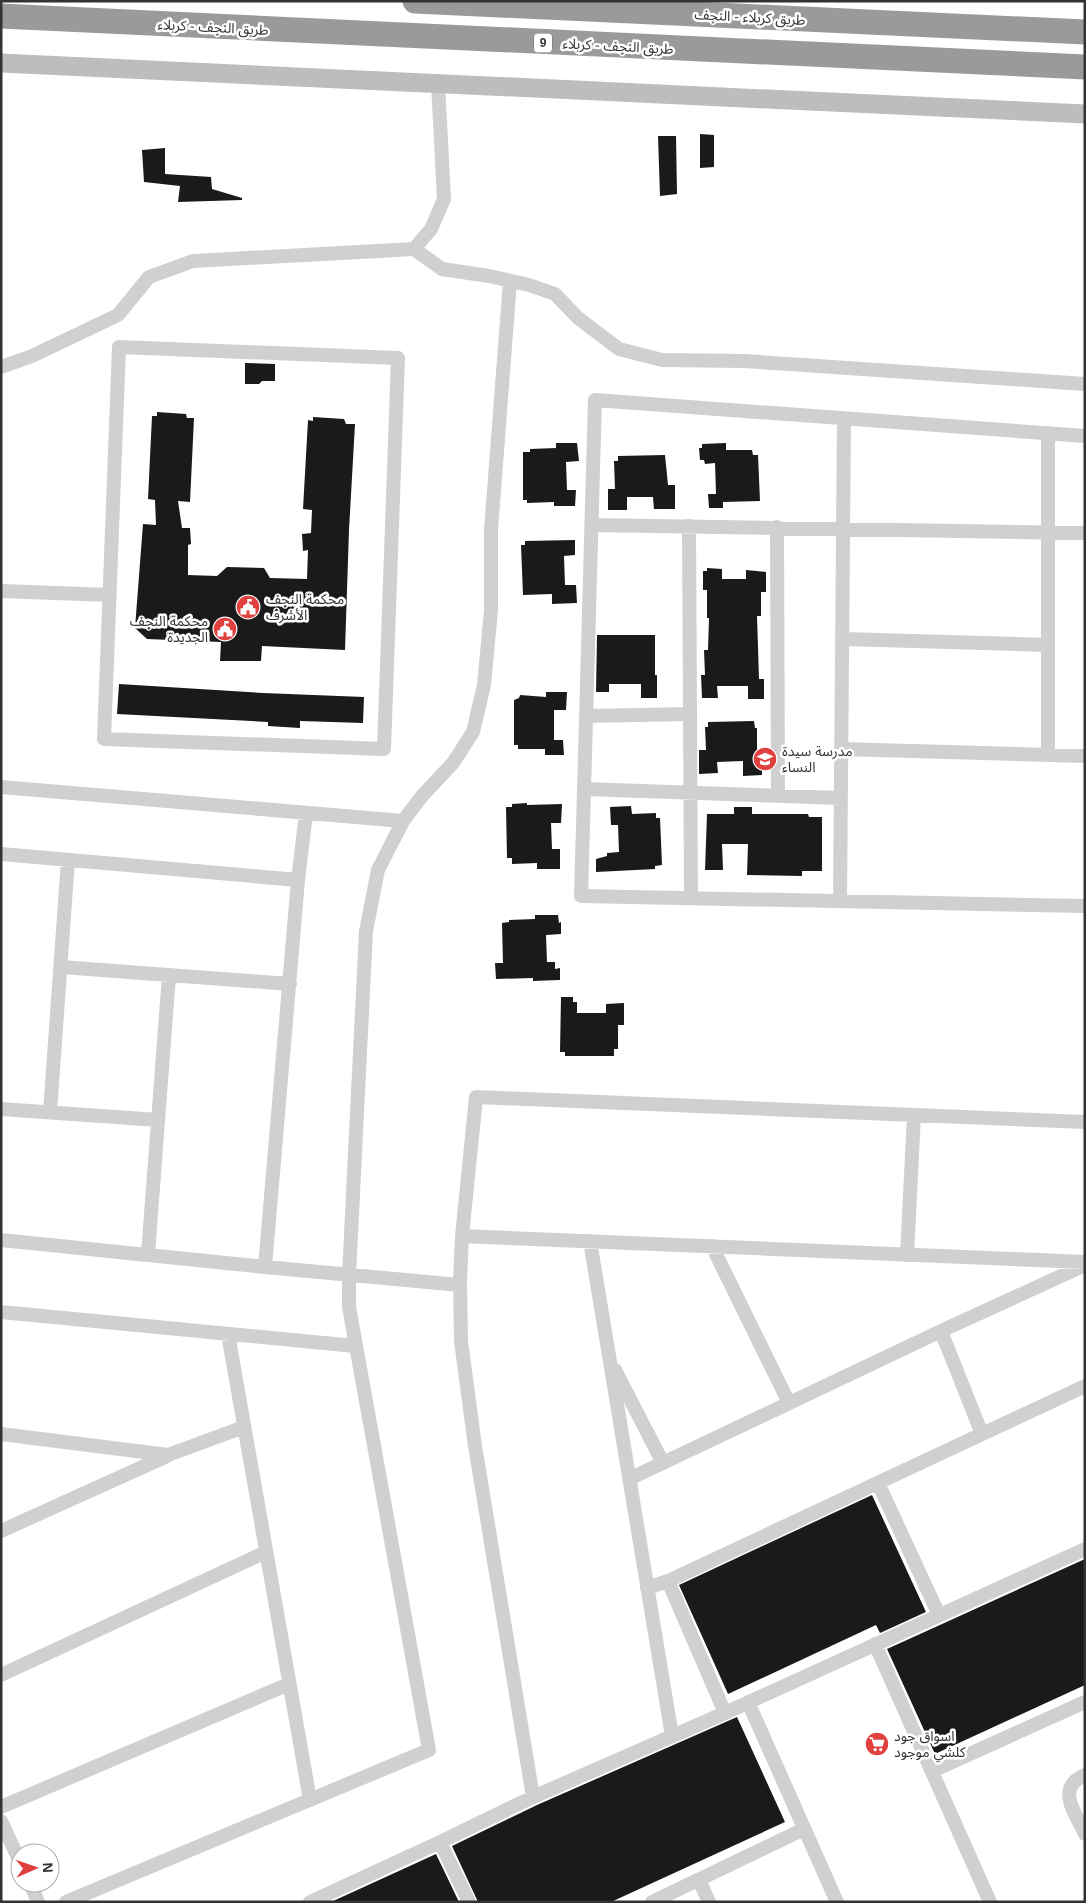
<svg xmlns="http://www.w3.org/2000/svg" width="1086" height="1903" viewBox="0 0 1086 1903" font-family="Helvetica,'Noto Sans Arabic',sans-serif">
<rect width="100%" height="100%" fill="#fff"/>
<!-- building -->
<path fill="#1a1a1a" d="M700,134l14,1v32l-14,1z
M658,136h18l1,58 -17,2z
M165,148v26l46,3 1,12 30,9v2l-64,2 2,-16 -36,-4 -2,-32z
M245,363l30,1v17h-13l-3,3h-14z
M157,412l29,2 1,4h7l-4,84 -12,-1 4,27h8l1,16 -3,1v30l29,1 10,-9 37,1 6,10 37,1 1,-29 -5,1 -1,-17 9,-1 1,-23 -9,-1 5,-89 5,1v-4l31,2 2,5h9l-6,106 -4,120 -83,-4 -1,15h-41l1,-19 -74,-3 -12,-11 8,-104 13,1 -1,-25 -7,-1 4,-83h5z
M556,443h21l2,18 -13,1 1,28h9l-1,16h-21v-4l-27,1v-3h-4v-48h7v-3l26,-1z
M726,443v7h26l1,5h5l2,46 -37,1v6h-14l-1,-14h8l-1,-31 -10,1 -1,-4h-4l-1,-12h3v-4z
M665,455l3,30h7v24h-21l-1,-12h-26v13h-19v-21h7l-1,-28h4v-5z
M575,540v15l-11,1 1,29h11l1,18 -25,1v-10l-29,1 -2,-50h4v-4z
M707,568l15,1v10h24v-9l20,2v20h-5v24h-4l2,63h5v20h-16v-13h-31l1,12h-16l-1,-23h4l-1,-25h4l1,-32h-2v-28h-4v-19h4z
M597,635h58v40h2v23h-16v-14h-32v8h-13z
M119,684l144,9 101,4 -1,26 -63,-2v7l-32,-2v-4l-151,-8z
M546,692h21l-1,18h-12v30h9l1,15h-19v-6h-27v-4h-4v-45l5,-2 1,-3 26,2z
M754,721l1,7h2v26h5v21l-19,1v-15l-26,1 1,11 -19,1v-24h7l-1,-23h3v-5z
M527,803v2l35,-1 -1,19h-10l1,26h8v20h-23v-6l-25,1v-6h-5l-1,-51h6v-3z
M631,806l1,8 24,-1v5h4l2,47 -7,1v3l-59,3v-13l11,-3v-3l12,-1 -1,-27h-7l-1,-18z
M734,807h18v7h56l1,3h13v54h-20v5l-55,-1 1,-31h-26l1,26h-18l2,-56h27z
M535,915h23l1,8 2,-1v12l-15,1 1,27h8v7l5,-1v12l-27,1v-3l-37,1 -1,-16h8l-1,-40 7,-1v-2l26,-1z
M561,997h12v5h4v11h29v-9l18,-1v22h-6v24h-4v7h-49v-4h-5z
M872,1495l54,117 -46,21 -4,-8 -148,69 -49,-109z
M1085,1559v126l-150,69 -48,-105z
M737,1717l48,105 -174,80h-133l-26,-56 85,-41z
M436,1854l23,48h-128z"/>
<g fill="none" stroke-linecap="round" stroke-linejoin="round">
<!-- street -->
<path stroke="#d0d0d0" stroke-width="14" d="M414,249l28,20 47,7 40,9 26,9 23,24 41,31 43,11 82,1 341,23
M119,347l279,11 -14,391 -280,-10z
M1,367l31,-11 86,-41 31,-38 44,-16 221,-12 17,-20 13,-30 -6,-115
M1085,436l-490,-36 -14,496 504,10
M592,525l493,8
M689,526l2,372
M777,527l1,269
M1,591l109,4
M843,639l205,6
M586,716l104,-2
M841,749l244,7
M1048,755v-322
M1,787l402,34
M584,789l256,9
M1,854l297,26
M840,901l4,-483
M61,967l229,17
M1,1109l157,11
M50,1112l18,-252
M462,1236l623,26
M1,1240l264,27 195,18
M590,1241l82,495
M712,1246l77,157
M148,1254l21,-279
M907,1255l7,-140
M265,1267l33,-387 8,-67
M1,1312l354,34
M941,1331l41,103
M228,1334l82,466
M615,1370l48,93
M1,1434l167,21 76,-28
M629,1479l312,-148 144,-66
M878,1483l61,132
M1,1531l166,-75
M668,1581l57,132
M647,1588l21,-7 417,-195
M875,1644l115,258
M1,1675l265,-123
M748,1702l89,200
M932,1771l153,-69
M1085,1775c-30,13 -10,37 0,59
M533,1797l-58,-351 -14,-105 -1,-60 2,-45 14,-139 609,25
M1,1807l288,-123
M1,1821l19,41
M440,1842l29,60
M699,1880l10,22
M30,1883l8,19
M66,1902l363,-152 -80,-443v-32l17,-344 12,-61 25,-49 19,-25 31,-33 20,-31 11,-47 7,-75v-80l19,-249
M310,1902l130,-60 93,-45 192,-84 360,-164
M652,1902l152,-73"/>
<!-- secondary -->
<path stroke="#bdbdbd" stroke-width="19" d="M1,63l1084,51"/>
<!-- highway -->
<path stroke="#9a9a9a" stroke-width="25" d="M415,1l670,31
M1,16l1084,51"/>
</g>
<!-- icons -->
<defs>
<g id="civic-disc" transform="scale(1.25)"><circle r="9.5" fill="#e0413f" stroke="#fff"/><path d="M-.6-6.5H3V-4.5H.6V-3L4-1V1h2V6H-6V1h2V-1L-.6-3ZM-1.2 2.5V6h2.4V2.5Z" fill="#fff"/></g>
<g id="school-disc" transform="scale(1.25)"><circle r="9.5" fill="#e0413f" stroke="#fff"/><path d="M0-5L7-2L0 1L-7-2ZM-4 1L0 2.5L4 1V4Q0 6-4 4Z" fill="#fff"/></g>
<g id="supermarket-disc" transform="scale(1.25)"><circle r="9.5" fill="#e0413f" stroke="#fff"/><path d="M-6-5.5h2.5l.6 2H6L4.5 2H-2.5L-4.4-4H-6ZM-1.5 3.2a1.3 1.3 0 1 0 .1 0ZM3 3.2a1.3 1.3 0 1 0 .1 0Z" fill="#fff"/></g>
</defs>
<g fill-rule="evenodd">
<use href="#civic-disc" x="248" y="607"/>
<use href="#civic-disc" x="225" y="629"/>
<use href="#school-disc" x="765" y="759"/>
<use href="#supermarket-disc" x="877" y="1744"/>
</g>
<g text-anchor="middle" stroke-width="5" stroke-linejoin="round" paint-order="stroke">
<!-- shield labels -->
<rect fill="#fff" stroke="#707070" stroke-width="1" x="534" y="33.5" width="18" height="19" rx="4"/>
<g font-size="12" font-weight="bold" fill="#333">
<text x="543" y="47">9</text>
</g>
<!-- street labels -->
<g font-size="14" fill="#333" stroke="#fff">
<text transform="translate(750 17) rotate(3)" y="5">طريق کربلاء - النجف</text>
<text transform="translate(213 27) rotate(3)" y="5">طريق النجف - کربلاء</text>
<text transform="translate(618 46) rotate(3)" y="5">طريق النجف - کربلاء</text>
</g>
<!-- poi labels -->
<g font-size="14" fill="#333" stroke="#fff" text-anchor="start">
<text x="266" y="604">محكمة النجف<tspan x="266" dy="16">الأشرف</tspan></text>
<text x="208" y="626" text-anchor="end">محكمة النجف<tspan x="208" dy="16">الجديدة</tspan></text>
<text x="782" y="756">مدرسة سيدة<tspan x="782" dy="16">النساء</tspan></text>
<text x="894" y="1741">اسواق جود<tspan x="894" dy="16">كلشي موجود</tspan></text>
</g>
</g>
<!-- border -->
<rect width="1086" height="1903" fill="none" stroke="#333333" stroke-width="5"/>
<!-- north arrow -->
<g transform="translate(35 1868) rotate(88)"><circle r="24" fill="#ffffff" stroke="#adadad"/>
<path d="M0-4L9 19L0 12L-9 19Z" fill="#e0413f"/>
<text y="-8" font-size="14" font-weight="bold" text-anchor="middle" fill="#333333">N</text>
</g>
</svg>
